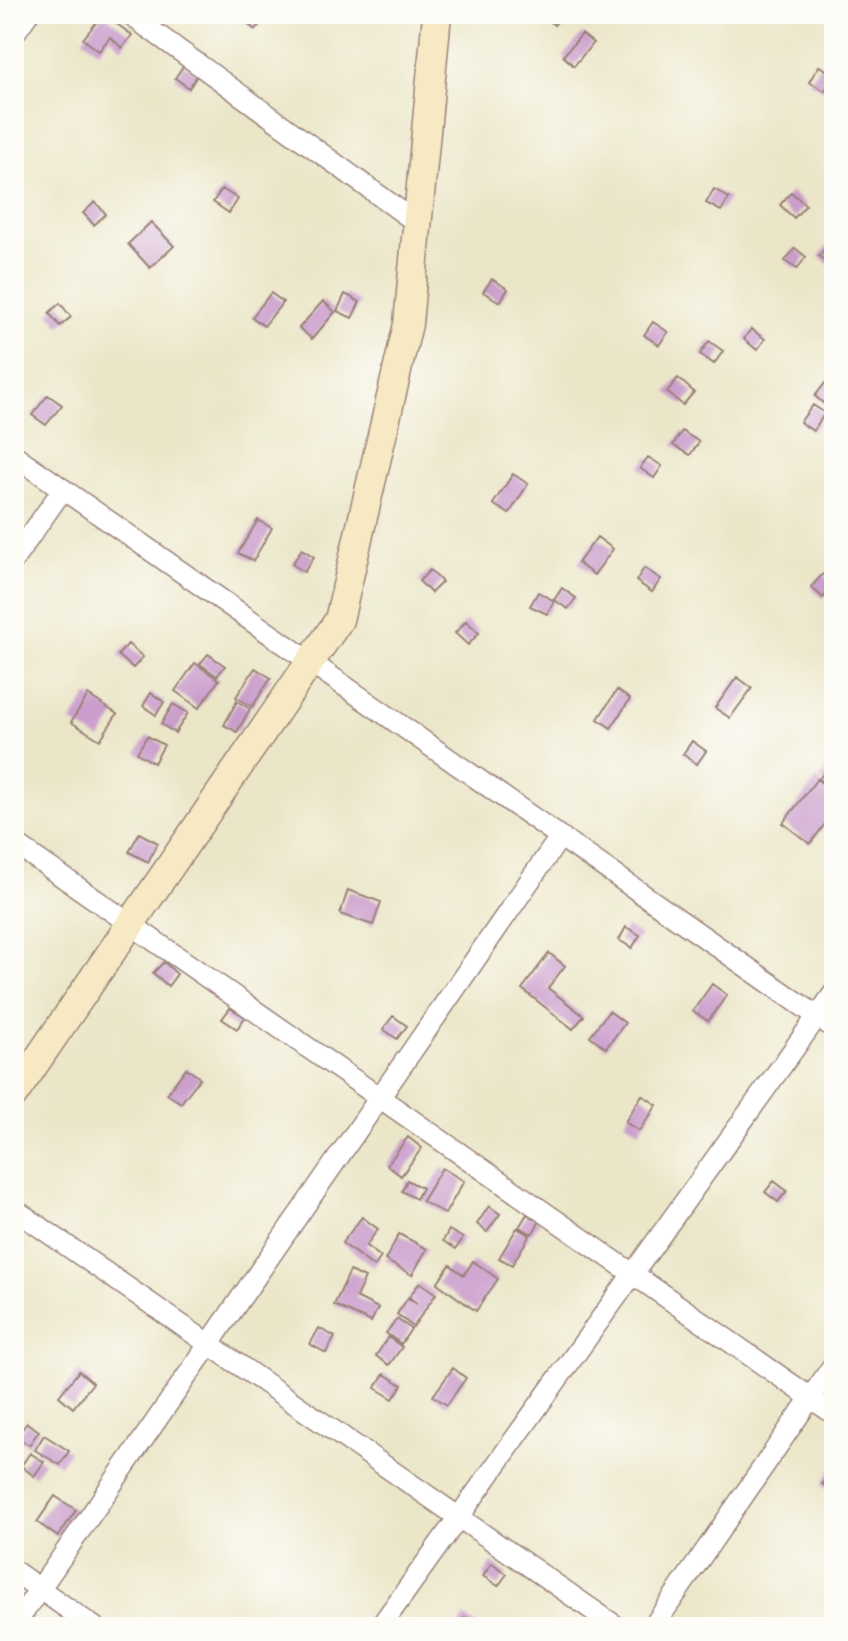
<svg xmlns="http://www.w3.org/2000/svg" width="848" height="1641" viewBox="0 0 848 1641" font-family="'IM FELL DW Pica',serif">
<rect width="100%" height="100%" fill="#fdfcf7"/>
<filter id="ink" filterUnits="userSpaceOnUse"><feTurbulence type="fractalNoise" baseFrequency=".0125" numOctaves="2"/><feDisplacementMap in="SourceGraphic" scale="16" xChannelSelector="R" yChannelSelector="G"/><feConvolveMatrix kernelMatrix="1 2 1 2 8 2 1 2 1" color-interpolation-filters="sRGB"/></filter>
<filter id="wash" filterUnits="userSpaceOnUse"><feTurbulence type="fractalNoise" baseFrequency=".006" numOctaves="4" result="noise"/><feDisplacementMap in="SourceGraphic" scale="32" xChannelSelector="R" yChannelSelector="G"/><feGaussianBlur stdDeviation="1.8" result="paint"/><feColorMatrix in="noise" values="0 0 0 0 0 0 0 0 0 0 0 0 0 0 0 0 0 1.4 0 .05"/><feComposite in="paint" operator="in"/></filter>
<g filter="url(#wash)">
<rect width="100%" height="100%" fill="#ebe6c8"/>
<g id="blocks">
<!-- building -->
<path fill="#ca9dcc" d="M103,14l29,21 -10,13 -12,-11 -11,14 -16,-12z
M248,14h15l3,3 -11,13 -12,-10z
M541,14h23l-10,11z
M582,34l11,9 -19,23 -11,-10z
M184,65l14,9 -9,14 -14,-10z
M819,66l15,8 -9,17 -16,-9z
M222,189l16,10 -9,14 -16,-11z
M714,189l15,9 -8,13 -15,-8z
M791,192l15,13 -12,13 -14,-13z
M95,202l11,12 -12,11 -11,-12z
M151,222l23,24 -24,22 -22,-24z
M829,244l5,5 -2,18 -13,-11z
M795,248l11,9 -9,12 -12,-8z
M492,279l16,10 -8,13 -17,-10z
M271,293l12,9 -19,24 -12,-9z
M345,294l15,8 -8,16 -15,-7z
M323,301l12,11 -23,27 -13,-11z
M60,303l11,14 -11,9 -11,-13z
M653,322l15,10 -9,13 -15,-10z
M751,329l14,10 -8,11 -13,-11z
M709,341l14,10 -9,13 -14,-10z
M678,378l16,14 -11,13 -16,-13z
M826,382l8,7v13l-5,6 -14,-12z
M48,395l14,10 -16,20 -14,-10z
M813,405l12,8 -12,18 -13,-9z
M682,431l17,11 -9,13 -17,-10z
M648,457l14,9 -8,12 -14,-10z
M513,474l15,10 -19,30 -16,-10z
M258,520l14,8 -19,33 -15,-8z
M597,537l16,12 -19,26 -16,-12z
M302,549l12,8 -10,15 -12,-8z
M644,568l17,11 -9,13 -16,-11z
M430,570l12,12 -11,11 -12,-12z
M823,574l11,10 -11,14 -12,-11z
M562,588l14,10 -8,11 -14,-9z
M538,592l16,9 -7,13 -17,-8z
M466,621l13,12 -11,12 -13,-12z
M128,644l15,13 -10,11 -15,-13z
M208,654l17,12 -8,10 -17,-12z
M195,663l24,17 -20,28 -24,-17z
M255,668l16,10 -19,29 -16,-10z
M737,677l15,11 -22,30 -15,-10z
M617,690l13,9 -19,29 -13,-9z
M151,693l13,9 -8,13 -13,-9z
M88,695l29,19 -17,26 -29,-18z
M237,701l13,8 -13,23 -13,-7z
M173,704l15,9 -13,20 -14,-9z
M147,736l17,9 -10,18 -17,-10z
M692,741l14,10 -9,13 -14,-10z
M832,762l2,1v27l-15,-11z
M817,779l17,14v19l-24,32 -27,-21z
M139,833l19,10 -10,19 -19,-10z
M348,890l33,12 -8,23 -33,-11z
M626,927l14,8 -8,13 -13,-8z
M549,953l16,13 -17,22 36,28 -11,13 -51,-40z
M164,962l13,12 -9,12 -15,-13z
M712,984l15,11 -19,26 -15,-10z
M230,1008l15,9 -8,12 -15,-10z
M609,1011l16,12 -19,25 -16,-12z
M393,1016l14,10 -10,13 -14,-10z
M186,1068l14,10 -19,25 -14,-9z
M642,1095l15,10 -18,26 -14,-9z
M408,1137l14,11 -21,28 -14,-11z
M442,1168l22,13 -19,33 -23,-13z
M407,1180l15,8 -6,11 -14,-8z
M774,1181l13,10 -9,11 -13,-10z
M489,1206l11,8 -13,18 -10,-8z
M527,1214l13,7 -8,13 -13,-7z
M362,1217l16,12 -12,17 15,11 -7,10 -32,-24z
M517,1228l13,7 -18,30 -13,-7z
M449,1230l14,8 -7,11 -13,-8z
M399,1234l28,15 -15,26 -27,-15z
M473,1261l25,18 -22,32 -39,-28 13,-18 14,10z
M350,1271l15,7 -9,19 22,11 -7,14 -37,-17z
M420,1282l16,12 -23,33 -16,-13 11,-16 9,6 -8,-7z
M397,1319l14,10 -10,15 -15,-11z
M319,1328l16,9 -9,16 -16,-9z
M388,1337l14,10 -13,18 -13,-9z
M453,1368l13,10 -19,27 -14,-9z
M79,1371l14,12 -20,25 -14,-12z
M384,1374l18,11 -9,14 -18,-11z
M27,1423l12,8 -10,14 -13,-8z
M44,1435l25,16 -9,14 -25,-15z
M30,1453l14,9 -10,14 -13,-10z
M834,1465v27l-12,-8z
M55,1496l21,14 -18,27 -21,-15z
M492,1563l15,11 -9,12 -15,-10z
M465,1617l15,10h-21z"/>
</g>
</g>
<g filter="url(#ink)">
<use href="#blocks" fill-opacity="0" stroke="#9a827a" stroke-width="2"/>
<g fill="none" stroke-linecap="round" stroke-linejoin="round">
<!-- street casing -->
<g stroke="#9a827a" stroke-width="23">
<path id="street" d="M129,14l288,209
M14,34l14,-20
M14,455l820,573
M14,559l49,-70
M14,843l820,571
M14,1209l603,418
M14,1571l80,56
M14,1626l546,-789
M380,1627l454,-634
M653,1627l181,-263"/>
</g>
<!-- secondary casing -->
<g stroke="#9a827a" stroke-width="31">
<path id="secondary" d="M14,1094l325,-474 69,-296 29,-310"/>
</g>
<!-- street -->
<use href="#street" stroke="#fff" stroke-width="20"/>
<!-- secondary -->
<use href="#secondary" stroke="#f6e9c3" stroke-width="28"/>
</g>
</g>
<!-- margin -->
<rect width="848" height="1641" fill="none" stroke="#fdfcf7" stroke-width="48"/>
</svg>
